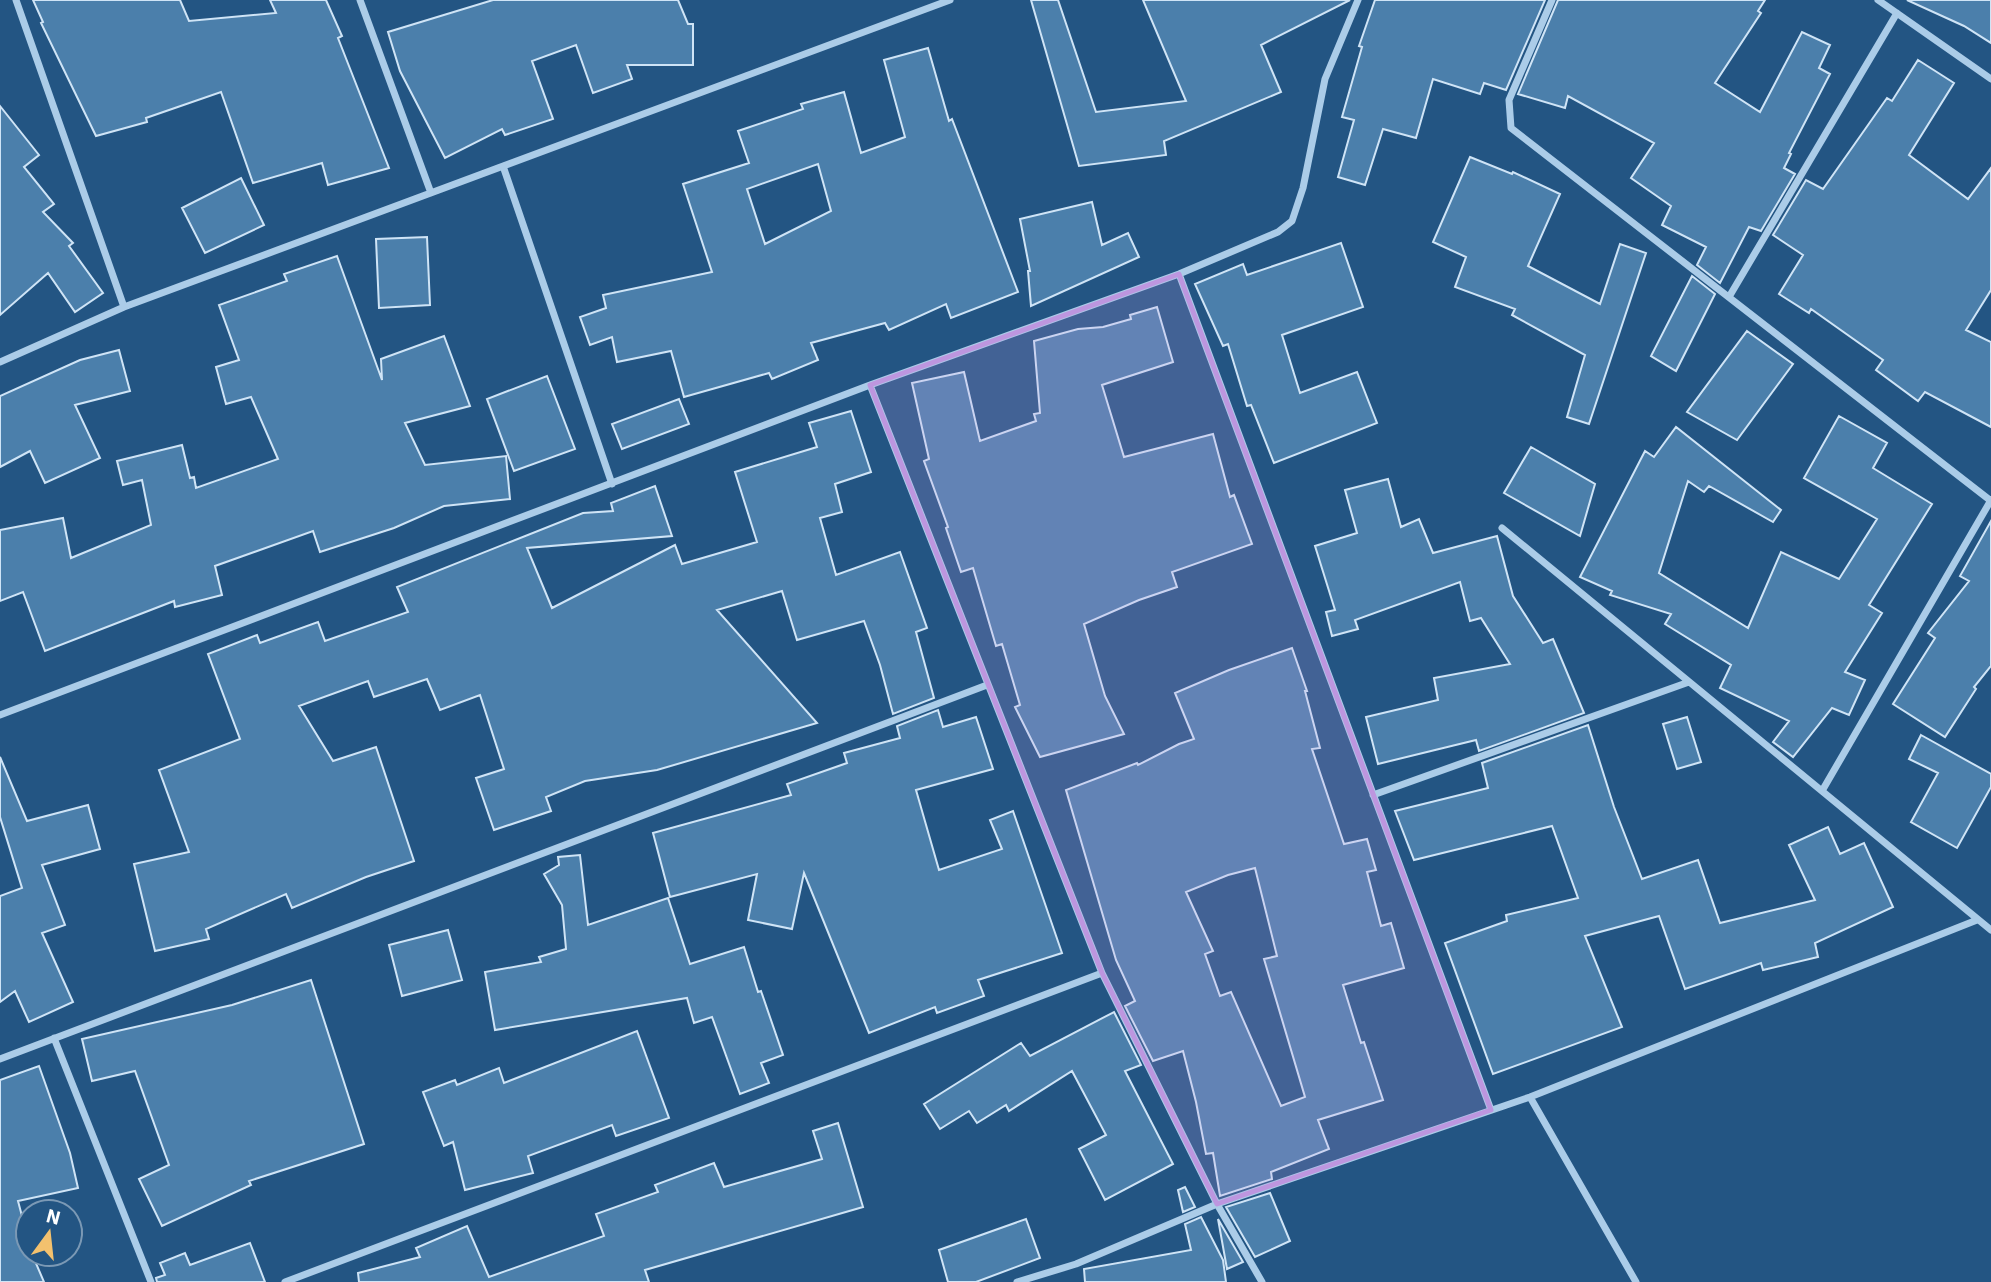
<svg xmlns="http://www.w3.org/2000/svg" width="1991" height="1282" viewBox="0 0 1991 1282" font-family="'IBM Plex Sans',sans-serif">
<rect width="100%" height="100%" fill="#235583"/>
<!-- building -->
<path fill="#4b7fab" stroke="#cfe4f6" stroke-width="2" fill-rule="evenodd" d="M33,0h147l9,21 87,-8 -6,-13h56l16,36 -4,2 51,130 -61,17 -6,-22 -69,20 -32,-91 -75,26 1,4 -51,14 -55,-113 2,-1z
M493,0h185l10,24h5v41h-66l5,14 -39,14 -17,-48 -44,16 21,58 -48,16 -3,-6 -57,29 -45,-87 -12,-39z
M1031,0h27l38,112 90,-11 -43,-101h207l-89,45 20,47 -117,49 2,14 -87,11z
M1375,0h170l-39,90 -22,-7 -4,11 -47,-15 -17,59 -33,-9 -18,56 -27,-8 16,-57 -12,-3 20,-70 -3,-1z
M1558,0h207l-7,11 3,2 -46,70 45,29 42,-80 28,13 -11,23 11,6 -41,79 2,1 -7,14 11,6 -34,57 -12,-4 -29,56 -23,-18 9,-18 -44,-22 9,-19 -40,-28 23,-35 -86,-47 -3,12 -47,-14z
M1907,0h84v43l-27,-17z
M928,48l21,73 3,-2 66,173 -67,26 -5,-14 -57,26 -4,-7 -74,20 7,17 -46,19 -3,-6 -85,24 -13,-46 -54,11 -5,-25 -22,8 -10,-28 26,-9 -3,-13 109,-23 -29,-88 66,-21 -11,-32 65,-22 -2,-5 43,-12 17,61 44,-16 -21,-77zM818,164l13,47 -66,33 -18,-55z
M1918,60l36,23 -45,72 59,44 23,-31v122l-25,40 25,12v85l-66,-35 -7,9 -42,-31 7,-10 -72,-51 -2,4 -30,-19 24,-39 -30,-20 33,-55 17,9 64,-91 5,3z
M0,106l39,49 -15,12 30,37 -11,8 30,31 -4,3 34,47 -28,19 -27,-39 -48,42z
M1470,157l42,17 1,-2 47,22 -32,72 72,38 20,-60 26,9 -57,171 -22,-7 18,-62 -73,-40 3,-6 -60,-22 11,-30 -33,-15z
M241,178l23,47 -59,28 -23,-45z
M1092,202l10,43 26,-12 11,24 -108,49 -3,-35h2l-10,-52z
M427,237l3,68 -51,3 -3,-69z
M1341,243l22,64 -81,28 18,58 57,-21 20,51 -103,40 -23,-58 -4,1 -19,-62 -5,2 -28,-62 48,-20 4,11z
M337,256l45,124 -1,-21 63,-23 26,70 -65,17 20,42 81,-9 4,43 -66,7 -50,22 -74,24 -7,-21 -98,35 7,29 -47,12 -1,-6 -129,50 -22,-59 -23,9v-71l63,-12 8,40 80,-33 -9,-45 -19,5 -6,-24 65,-16 8,33 4,-1 2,11 82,-29 -27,-62 -25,7 -10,-37 23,-7 -20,-55 68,-24 -3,-7z
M1692,276l23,18 -39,77 -25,-15z
M1157,307l16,55 -71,23 22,72 89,-23 17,63 4,-2 18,49 -80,28 5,15 -38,13 -55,24 21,72 19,38 -84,23 -25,-50 5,-2 -18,-61 -6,2 -23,-78 -12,4 -15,-44 2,-1 -24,-66 5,-2 -17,-76 52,-11 16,69 56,-20 -2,-7 6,-1 -6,-72 44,-12 25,-2 28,-8 -1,-4z
M1747,331l46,33 -56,76 -50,-28z
M119,350l11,41 -55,14 25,53 -55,25 -15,-32 -30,16v-71l80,-36z
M547,376l28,73 -61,22 -27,-72z
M679,399l10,25 -67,25 -10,-25z
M851,411l20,61 -36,12 7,28 -22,6 16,57 64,-23 27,76 -11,4 18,66 -41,16 -13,-49 -16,-44 -67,19 -15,-49 -65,19 100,113 -160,47 -72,11 -39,16 5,14 -57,19 -18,-52 28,-9 -24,-74 -40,15 -13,-31 -53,18 -6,-16 -69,25 34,55 43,-14 38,114 -48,16 -74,31 -6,-14 -80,35 3,10 -54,12 -21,-87 55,-12 -30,-82 81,-31 -32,-85 49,-19 3,8 58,-21 7,19 83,-29 -11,-25 186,-74 30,-2 -2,-8 44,-17 17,50 -145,12 25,60 123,-63 7,19 75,-22 -22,-70 82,-25 -8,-24z
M1839,416l48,27 -14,25 59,36 -63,101 13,8 -37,59 20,8 -16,35 -17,-7 -39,49 -20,-15 16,-21 -69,-33 11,-23 -66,-41 6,-10 -61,-19 2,-4 -32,-14 65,-126 9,6 22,-30 105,83 -8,12 -64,-36 -5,6 -16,-11 -29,92 89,55 33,-76 58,27 38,-60 -73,-41z
M1531,447l64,37 -15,52 -76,-43z
M1388,479l13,48 18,-8 14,34 64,-17 16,60 30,47 10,-4 31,74 -105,38 -3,-11 -98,24 -12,-47 72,-17 -4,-22 76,-14 -29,-46 -11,3 -10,-39 -105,38 3,9 -26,7 -6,-24 9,-2 -20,-64 42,-13 -12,-43z
M1991,521v145l-17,21 2,2 -31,48 -52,-33 42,-66 -7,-5 41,-52 -9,-5z
M1292,648l15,43h-2l15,57 -8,1 32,95 23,-5 9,31 -9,2 14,54 10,-3 13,45 -61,17 18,58 3,-1 19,58 -65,20 11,29 -58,23 1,7 -52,17 -7,-43 -7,1 -10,-52 -13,-51 -30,10 -28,-55 10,-5 -19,-41 -50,-170 71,-27 1,2 41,-21 15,-5 -19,-46 54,-23zM1255,868l22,88 -13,3 41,138 -24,9 -50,-114 -11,4 -15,-42 8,-3 -27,-59 42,-17z
M938,710l5,17 33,-10 17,52 -77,21 23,80 63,-21 -12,-29 23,-9 49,142 -84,27 6,16 -47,17 -2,-6 -66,26 -65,-160 -12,56 -44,-9 9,-46 -87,23 -17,-64 138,-38 -4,-11 60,-21 -3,-10 56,-15 -3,-12z
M1687,717l14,45 -24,7 -14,-45z
M1588,725l26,82 28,72 56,-19 22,63 95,-23 -26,-55 39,-18 12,27 24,-11 29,64 -78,36 3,14 -55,13 -2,-7 -76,26 -26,-73 -74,20 37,91 -129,47 -48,-131 62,-22 -1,-6 72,-17 -26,-72 -138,34 -19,-49 93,-23 -6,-25z
M1921,735l70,39v13l-34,61 -46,-26 27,-49 -29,-14z
M0,757l27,64 61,-16 12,44 -58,16 23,60 -23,8 31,69 -44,20 -14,-31 -15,11v-106l22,-8 -22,-71z
M580,855l8,70 80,-27 22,66 54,-17 14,45 3,-1 22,64 -22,8 8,20 -29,11 -28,-77 -18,6 -7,-25 -192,32 -10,-58 56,-10 -2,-5 27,-8 -4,-44 -18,-31 15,-9 -1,-8z
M448,930l14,50 -60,16 -13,-51z
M311,980l53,164 -115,37 2,4 -89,41 -23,-47 30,-14 -34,-94 -43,10 -10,-42 150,-34z
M1114,1012l27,53 -16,6 48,93 -68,36 -26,-51 27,-14 -34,-64 -63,40 -3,-6 -29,18 -8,-12 -29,18 -16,-25 97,-61 9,13z
M637,1031l32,87 -53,18 -4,-11 -84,31 5,17 -68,17 -12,-48 -9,4 -21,-54 32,-12 2,5 42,-17 5,15z
M39,1066l31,87 8,35 -60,13 10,38v15h4l12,28h-44v-202z
M838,1123l25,84 -218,63 4,12h-290l-1,-9 62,-16 -4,-9 51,-22 22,51 115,-41 -8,-22 62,-22 -3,-7 59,-22 10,24 98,-28 -9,-28z
M1185,1187l10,20 -12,5 -5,-22z
M1270,1193l20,48 -35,16 -29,-50z
M1201,1217l22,43 3,22h-141l-1,-13 107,-19 -6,-26z
M1026,1219l14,39 -64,24h-28l-9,-32z
M1218,1219l25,43 -16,7z
M250,1243l15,39h-108l-1,-4 9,-3 -5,-12 25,-10 5,12z"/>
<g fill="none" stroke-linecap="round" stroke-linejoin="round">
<!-- street -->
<path stroke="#abcce8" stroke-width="7" d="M16,0l108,307
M360,0l71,193
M1552,0l-43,100 2,28 480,373
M1878,0l113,79
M503,166l109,318
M1179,274l312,836
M1729,297l168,-284
M0,362l124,-55 826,-307
M870,385l232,588 115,231 45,78
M1502,528l489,402
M0,715l870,-330 309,-111 99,-42 14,-11 11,-33 22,-109 33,-79
M1822,791l169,-291
M1373,795l316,-113
M54,1038l97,244
M0,1059l987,-374
M1530,1097l106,185
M285,1282l817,-309
M1017,1282l59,-18 141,-60 313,-107 447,-177"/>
</g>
<!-- marked area -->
<path fill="#bd96df" fill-opacity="0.2" stroke="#bd96df" stroke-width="5" stroke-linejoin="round" d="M1179,274l312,836 -274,94 -115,-231 -232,-588z"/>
<!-- north arrow -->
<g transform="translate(49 1233) rotate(15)"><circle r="33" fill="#235583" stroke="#7b99b5" stroke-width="2"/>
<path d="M0-5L12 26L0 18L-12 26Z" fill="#f3c16e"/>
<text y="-10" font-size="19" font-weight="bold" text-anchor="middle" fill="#ffffff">N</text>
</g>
</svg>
